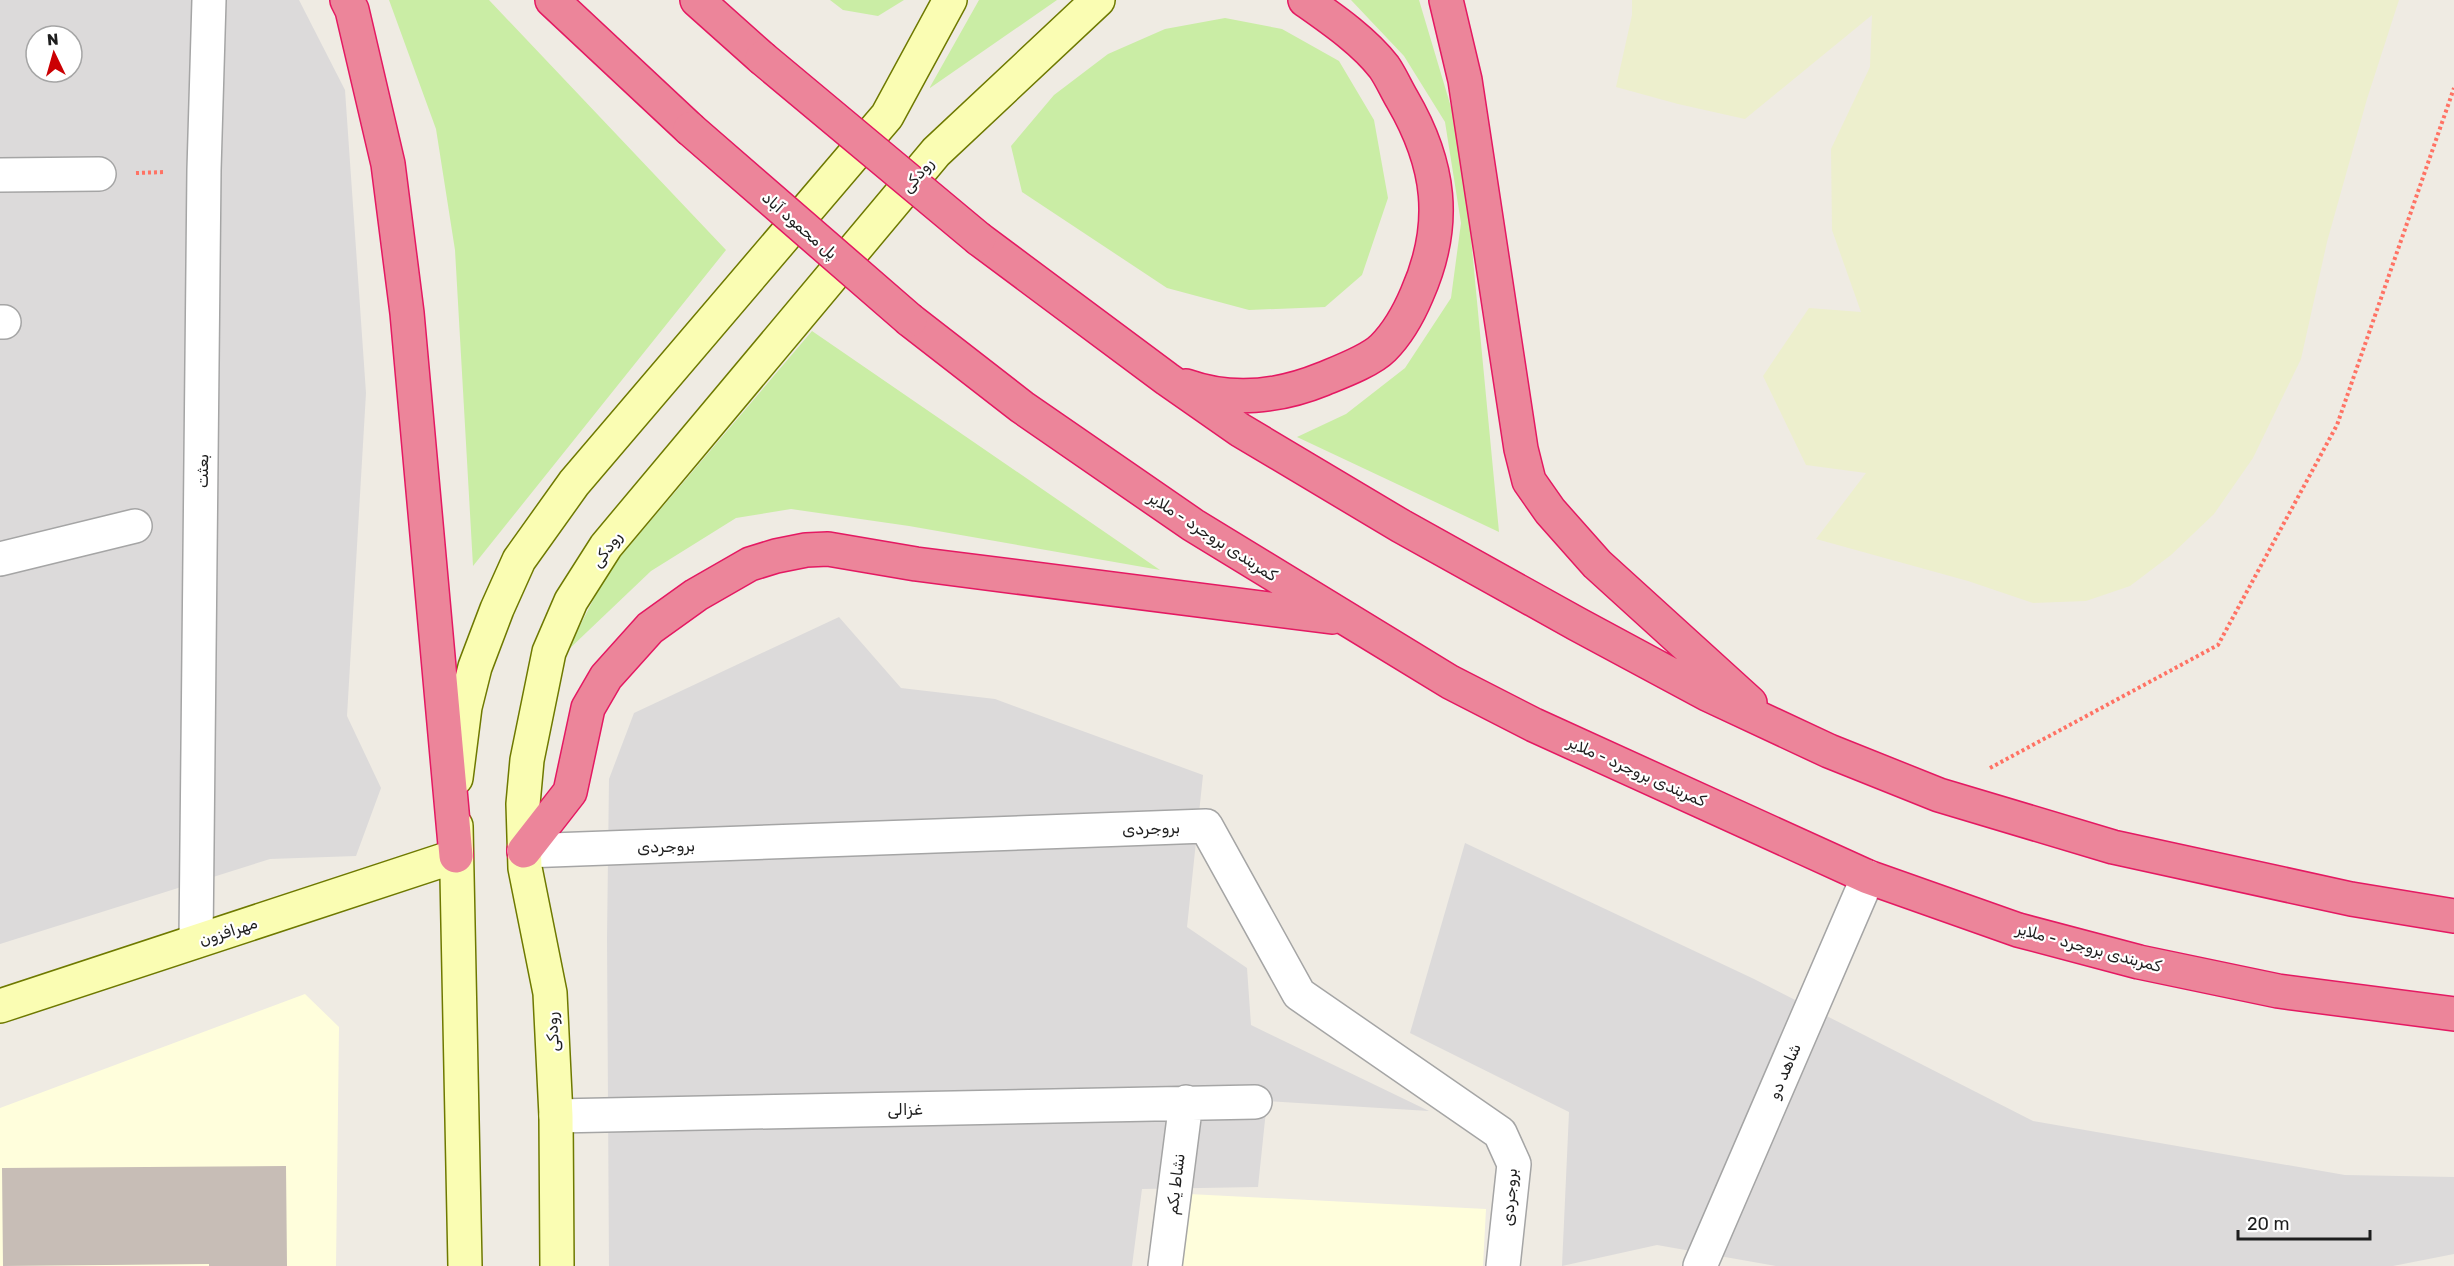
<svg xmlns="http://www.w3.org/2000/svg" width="2454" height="1266" viewBox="0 0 2454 1266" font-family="Rubik,Cairo,sans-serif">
<rect width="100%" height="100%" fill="#efebe3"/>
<!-- residential -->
<path fill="#dcdada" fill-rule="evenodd" d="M0,0h299l46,90 21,303 -19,323 34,72 -25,68 -86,3 -270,85zM36,36h36v36h-36z
M839,617l62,71 94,11 208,76 -16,152 60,41 4,57 178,86 -162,-10 -9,86 -116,2 -10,77h-523l-2,-328 2,-159 25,-66z
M1465,843l289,136 279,142 312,54 109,2v77l-61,12h-617l-119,-21 -95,21 7,-154 -159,-79z"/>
<!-- education -->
<path fill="#fffedc" d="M305,994l34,33 -3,239h-336v-158z
M1189,1194l297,15 -3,57h-304z"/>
<!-- farmland -->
<path fill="#edefcd" d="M1632,0h767l-32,99 -40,143 -26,117 -48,99 -39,56 -43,41 -41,31 -44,15 -53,2 -65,-22 -152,-42 50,-66 -60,-8 -43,-89 46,-68 52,4 -29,-82 -1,-81 39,-82 2,-52 -127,104 -67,-15 -62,-17 16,-72z"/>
<!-- grass -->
<path fill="#caeda5" d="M389,0h100l237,250 -253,316 -18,-316 -19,-121z
M830,0h74l-26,16 -35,-6z
M979,0h78l-127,88v-1z
M1351,0h68l43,144 37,388 -202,-95 49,-23 59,-46 46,-70 10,-75 -16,-101 -41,-66z
M1225,18l57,11 57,32 35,59 14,78 -26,77 -37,32 -76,3 -82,-22 -145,-96 -11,-46 43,-51 54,-41 57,-25z
M812,331l348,239 -251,-44 -118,-17 -55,9 -85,53 -84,80 41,-80z"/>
<!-- building -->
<path fill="#c7bdb6" d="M286,1166l1,100h-78v-2l-206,2 -1,-98z"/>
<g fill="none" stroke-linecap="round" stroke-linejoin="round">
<!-- street casing -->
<g stroke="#a5a5a5" stroke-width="36">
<path id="street" d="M0,175l99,-1
M0,322h4
M0,559l135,-33
M524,851l682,-25 93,168 201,139 14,31 -11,102
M196,941l8,-771 5,-170
M556,1116l699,-14
M1165,1266l21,-164
M1700,1266l168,-389"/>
</g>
<!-- secondary casing -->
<g stroke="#6e7900" stroke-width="36">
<path id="secondary" d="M456,778l9,-71 10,-40 22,-58 22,-49 55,-77 313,-367 63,-116
M456,826l9,440
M0,1006l456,-150
M557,1266l-1,-150 -6,-123 -25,-125 -2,-64 4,-44 22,-108 22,-51 35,-55 330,-394 162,-152"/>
</g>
<!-- highway casing -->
<g stroke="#e41962" stroke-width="36">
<path id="highway" d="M347,0l5,10 36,154 19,149 49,543
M552,0l138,129
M697,0l65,58
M1446,0l19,80 56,369 8,32 21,30 47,53 153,139
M979,239l188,140 73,51 161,96 176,98 130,70 122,57 110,44 174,52 238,52 103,17
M910,320l112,87 171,118 257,157 84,43 334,152 150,53 121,32 139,29 176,23
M1186,386c45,16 93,11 137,-7 17,-7 47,-18 60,-31 15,-15 26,-35 34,-54 31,-70 23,-130 -15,-195 -6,-10 -11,-22 -18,-32 -20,-26 -52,-48 -79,-67
M524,851l46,-59 18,-84 18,-31 44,-49 46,-33 54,-31 26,-8 30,-6 22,-1 88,15 416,53"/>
</g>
<!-- path -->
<path stroke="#ff7264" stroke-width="4" stroke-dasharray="3 3" stroke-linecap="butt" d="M136,173l29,-1
M1990,768l228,-123 119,-220 117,-337"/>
<!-- street -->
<use href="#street" stroke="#fff" stroke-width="33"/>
<!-- secondary -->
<use href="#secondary" stroke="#fafdb3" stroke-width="33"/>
<!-- highway -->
<use href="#highway" stroke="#ec859a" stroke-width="33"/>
<!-- highway-bridge casing -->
<g stroke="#e41962" stroke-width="36" stroke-linecap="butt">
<path id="highway-bridge" d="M762,58l217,181
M690,129l220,191"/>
</g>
<!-- highway-bridge -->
<use href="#highway-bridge" stroke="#ec859a" stroke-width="33"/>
</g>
<g text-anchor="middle" stroke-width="4.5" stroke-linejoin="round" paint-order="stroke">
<!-- street labels -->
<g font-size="16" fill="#1e1e1e" stroke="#fff">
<text transform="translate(917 175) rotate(-50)" y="6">رودکی</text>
<text transform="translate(800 225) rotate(41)" y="6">پل محمود آباد</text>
<text transform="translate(202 471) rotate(-89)" y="6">بعثت</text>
<text transform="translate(1213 536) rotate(33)" y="6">کمربندی بروجرد - ملایر</text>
<text transform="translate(606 549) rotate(-54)" y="6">رودکی</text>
<text transform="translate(1637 771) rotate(24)" y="6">کمربندی بروجرد - ملایر</text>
<text transform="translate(1151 828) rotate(-2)" y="6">بروجردی</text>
<text transform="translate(666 846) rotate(-2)" y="6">بروجردی</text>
<text transform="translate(228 931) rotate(-18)" y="6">مهرافزون</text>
<text transform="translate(2089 947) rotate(15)" y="6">کمربندی بروجرد - ملایر</text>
<text transform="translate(552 1032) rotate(-93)" y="6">رودکی</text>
<text transform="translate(1784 1071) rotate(-67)" y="6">شاهد دو</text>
<text transform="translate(905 1109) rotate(-1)" y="6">غزالی</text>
<text transform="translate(1175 1184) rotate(-83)" y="6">نشاط یکم</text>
<text transform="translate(1509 1197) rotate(-86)" y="6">بروجردی</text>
</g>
</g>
<!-- north arrow -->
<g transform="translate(54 54) rotate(355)"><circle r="28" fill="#ffffff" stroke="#a5a5a5" stroke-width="1.5"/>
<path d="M0-4.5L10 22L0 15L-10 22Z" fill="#cb0003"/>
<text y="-9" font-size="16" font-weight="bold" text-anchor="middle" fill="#1e1e1e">N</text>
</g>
<!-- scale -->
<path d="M2238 1230v9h132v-9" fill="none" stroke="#1e1e1e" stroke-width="3"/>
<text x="2247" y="1230" font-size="18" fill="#1e1e1e" stroke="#ffffff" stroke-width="4.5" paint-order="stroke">20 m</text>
</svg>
